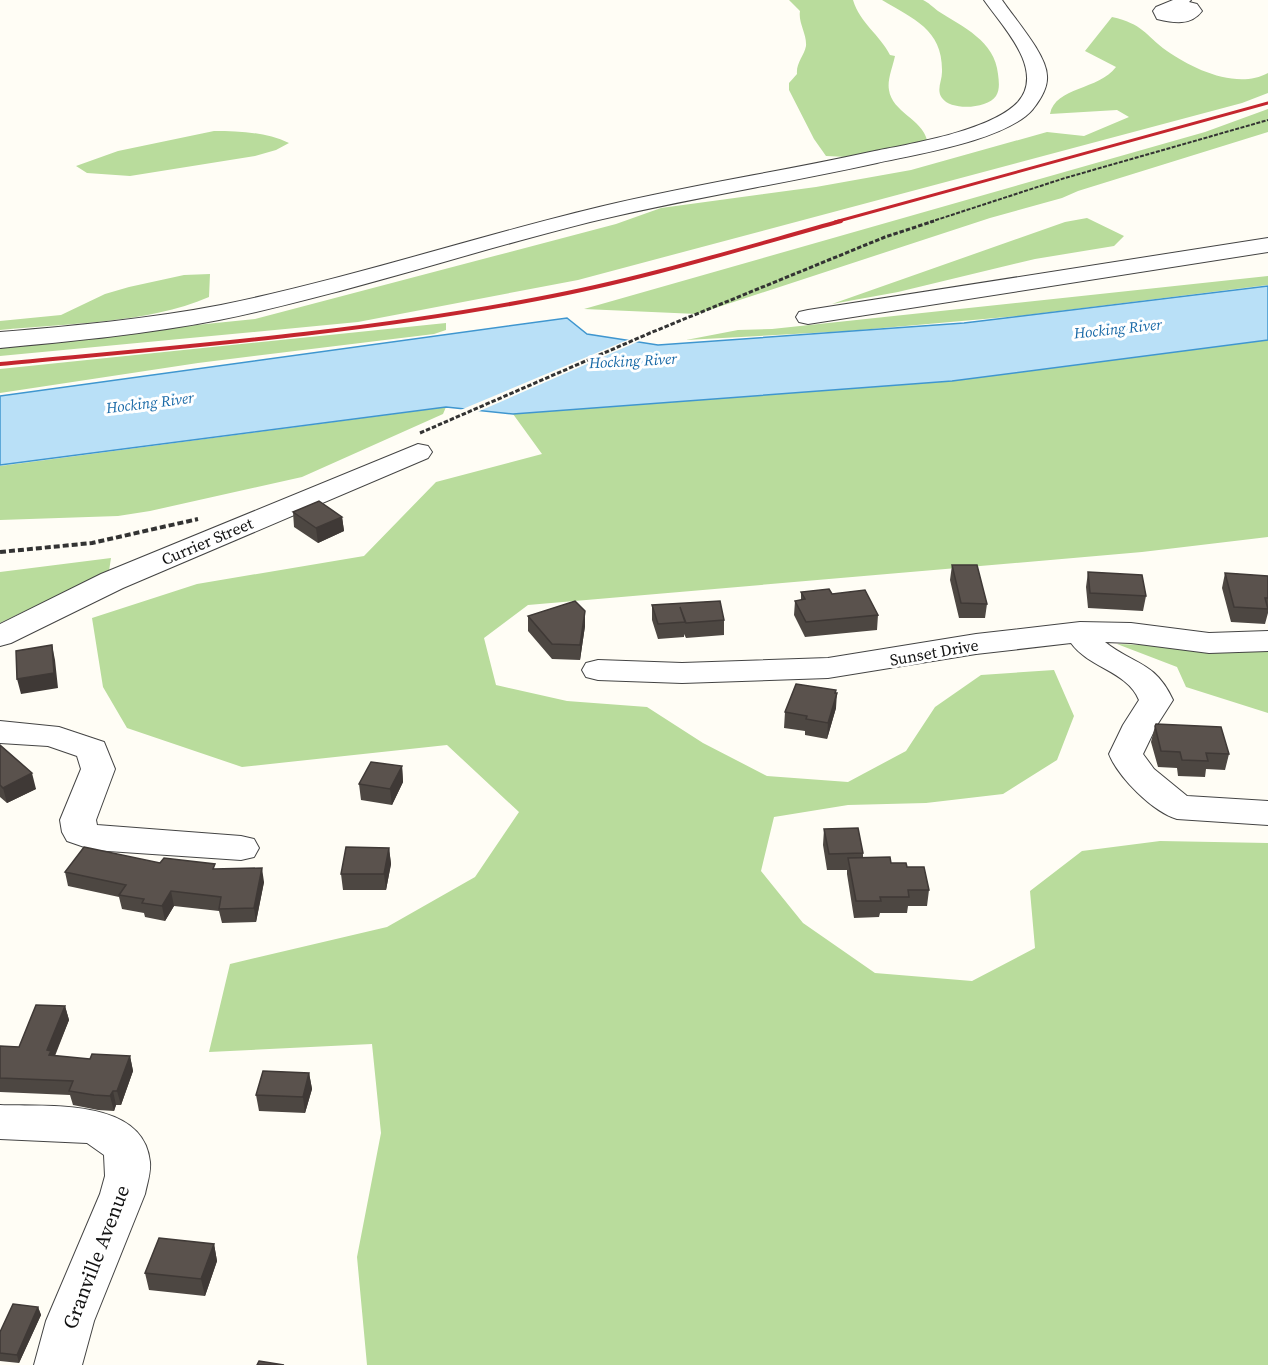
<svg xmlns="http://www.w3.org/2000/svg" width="1268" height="1365" viewBox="0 0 1268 1365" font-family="'Source Serif 4',serif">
<rect width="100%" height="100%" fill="#fffdf5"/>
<!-- forest -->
<path fill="#b9dc9c" d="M789,0h64c7,23 27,35 37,55l5,1c-2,10 -8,24 -6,34 3,22 33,29 38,50l-79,17 -22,-1 -12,-17 -25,-49v-7l8,-9c-1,-11 7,-18 9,-28 1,-12 -8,-23 -6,-35z
M882,0c12,0 31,0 41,0 5,2 11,8 15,11 25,16 57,30 60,63 1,8 2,16 -2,22 -9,13 -45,15 -54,2 -6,-8 0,-17 0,-26 1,-42 -28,-53 -60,-72z
M1112,17c31,7 32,17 55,34 26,18 70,39 101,22v20l-26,10 -664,177 -220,42 -358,34v-11l255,-26 361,-95 45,-16 155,-21 95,-17 136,-38 37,4 45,-19 -12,-7 -67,4c5,-27 49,-24 66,-47l-31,-16z
M1268,109v23l-190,59 -16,7 -72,20 -293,96 -113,-5 621,-177z
M214,131c26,0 51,1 75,12l-13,7 -21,6 -125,20 -43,-3 -11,-7 42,-15z
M1087,218l37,18 -10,10 -79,13 -137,33 -66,12 233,-82z
M210,274l-1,23c-63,27 -141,26 -209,33v-9l61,-6 44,-21 24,-7 55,-12z
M1268,276v9l-249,31 -170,15 -163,9 52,-10 34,-1z
M446,323v7l-12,4 -236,29 -198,30v-24z
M1268,340v197l-126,15 -614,53 -44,33 12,47 71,16 80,6 56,36 64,33 81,6 58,-31 29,-44 46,-32 73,-5 20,46 -17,44 -54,34 -77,9 -78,2 -74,12 -13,54 42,52 72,50 97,8 63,-33 -5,-57 52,-40 78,-10 108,2v522h-901l-10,-108 24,-124 -9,-89 -163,8 21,-88 157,-37 88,-50 44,-65 -72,-67 -205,22 -115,-39 -24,-41 -11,-69 105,-34 167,-28 72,-74 106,-28 -29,-40 439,-33z
M446,407l-3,7 -141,63 -152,34 -32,5 -118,4v-54z
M111,558l-2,13 -109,52v-51z
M1117,644l151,5v64l-82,-26 -9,-20z"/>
<!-- water -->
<path fill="#b9e0f7" stroke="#3f96cf" stroke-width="1.5" d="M1268,286v54l-316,41 -439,33 -67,-7 -446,58v-69l567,-78 20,16 71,11 306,-22z"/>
<!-- pier -->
<path fill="#fffdf5" d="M632,338l12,1 -169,74 -17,-2z"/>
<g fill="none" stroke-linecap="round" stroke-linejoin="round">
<!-- minor casing -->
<g stroke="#444" stroke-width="2">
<path id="minor" d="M984,0h18c12,18 45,55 45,76 1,12 -7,24 -14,33 -26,31 -116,45 -156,54 -96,21 -192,36 -287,59 -124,31 -245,72 -371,98 -72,14 -146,21 -219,28v-16c74,-6 148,-13 221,-27 122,-25 241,-64 362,-94 95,-24 191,-38 287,-59 39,-8 121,-21 148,-50 28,-32 -16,-76 -34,-102z
M1173,0h18l-2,2 8,2 5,7c-11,15 -28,12 -45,8l-4,-8 3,-4z
M1268,238v14l-460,72 -9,-2 -3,-5 3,-5 9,-2z
M418,444l10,2 4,6 -4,6 -305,130 -112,55 -11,3v-22l101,-50z
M1080,622l51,1 78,10 59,-2v20l-59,2 -78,-10 -26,-1c29,23 50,19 68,58l-16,25 -14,29 11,15 33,27 81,5v24l-91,-6c-24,-7 -59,-42 -68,-65l14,-29 16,-25c-12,-29 -50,-32 -68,-57l-95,11 -148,24 -146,5 -84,-3 -12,-3 -4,-7 4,-7 12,-3 84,3 146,-5 148,-24z
M0,721l59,6 45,15 11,27 -19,51 1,5 144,11 13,3 5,9 -5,9 -13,3 -148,-10 -26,-9 -5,-9 -2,-12 21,-51 -4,-13 -29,-10 -48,-3z
M0,1105c46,2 144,-8 150,57 1,11 -3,22 -5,32l-51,127 -12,44h-48l12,-44 54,-127 5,-18 -1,-21 -17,-12 -87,-4z"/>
</g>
<!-- path-far2 -->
<path stroke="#333" stroke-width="2" stroke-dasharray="4 1.5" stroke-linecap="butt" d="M930,222l135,-44 203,-58"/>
<!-- path-far1 -->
<path stroke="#333" stroke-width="3" stroke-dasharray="4.5 2" stroke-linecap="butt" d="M420,433l230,-100 235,-96 49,-16"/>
<!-- path -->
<path stroke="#333" stroke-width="4" stroke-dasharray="6 3" stroke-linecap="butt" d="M0,552l92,-9 106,-24"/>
<!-- minor -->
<use href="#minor" fill="#fff" fill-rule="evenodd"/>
<!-- rail-far1 -->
<path stroke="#c4262e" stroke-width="3" d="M835,222l433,-119"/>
<!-- rail -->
<path stroke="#c4262e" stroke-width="4" d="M0,364c179,-17 360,-31 537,-65 103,-19 203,-50 304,-78"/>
</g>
<!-- wall -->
<path fill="#4d4742" d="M293,512l49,5 2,14 -26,12 -24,-16z
M952,565l35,39 -2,14h-26l-9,-38z
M1088,572l58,24 -3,15 -55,-3 -2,-21z
M1225,573l43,3v37l-3,11 -34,-2 -9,-34z
M801,592l31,2 46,21 -1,15 -72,7 -11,-22 1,-14 6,-1z
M652,605l72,15v15l-38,3 -2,-4v3l-26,2 -6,-19z
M528,616l57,10 -5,34 -28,-1 -24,-28z
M835,693l1,15 -9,31 -22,-4v-4l-21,-3 1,-16z
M1155,726l74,28 -4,16 -19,-1 -1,8 -27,-1 -1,-8 -19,-1 -7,-25z
M0,745l36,44 -29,14 -7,-6z
M402,766l1,16 -11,23 -31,-5 -2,-16z
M824,829l39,24v4l28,6 16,4 22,23 -2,16h-19l-1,7h-27l-1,4 -25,1 -7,-44v-4h-20l-4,-25z
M389,848l2,16 -5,26h-43l-2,-16z
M160,863l56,6 48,13 -8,40 -34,1 -3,-12 -45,-5 -9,15 -20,-4 -1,-4 -22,-4 -3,-12 -51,-11 -3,-14z
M65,1006l4,14 -14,36 35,3 40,-3 3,15 -12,34h-5l-2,6 -16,-1 -25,-5 -3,-10 -70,-3v-46l19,1z
M309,1073l3,16 -7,24 -46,-2 -3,-16z
M214,1244l3,17 -12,35 -56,-6 -4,-17z
M38,1307l3,8 -22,48 -19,-2v-29z"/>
<!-- shaded-wall -->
<path fill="#3f3936" d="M342,517l2,14 -26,12 -2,-15z
M585,611v15l-5,34v-15z
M52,645l3,15 3,28 -37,6 -4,-15z
M836,690l-1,10 2,-7 -1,15 -9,31 1,-16z
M402,766l1,16 -11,23 -2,-16z
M32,773l4,16 -29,14 -4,-15z
M389,848l2,16 -5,26 -2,-16z
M262,868l2,14 -8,40 -2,-14z
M171,891l3,15 -9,15 -3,-15z
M65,1006l4,14 -16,39v11l-6,-20z
M130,1056l3,15 -12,34 -4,-14z
M309,1073l3,16 -7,24 -2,-16z
M113,1091l3,14 -2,6 -4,-15z
M214,1244l3,17 -12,35 -4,-17z
M38,1307l3,8 -22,48 -2,-8z"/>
<!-- building -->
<path fill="#5a524d" stroke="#3f3936" stroke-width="1.5" d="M319,501l23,16 -26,11 -23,-16z
M952,565h25l10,39 -26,-1z
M1088,572l54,3 4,21 -56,-3z
M1225,573l43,3v22h-3l3,11 -34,-2z
M829,589l3,5 33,-4 13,25 -72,7 -11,-21 10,-2 -4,-7z
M575,601l10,10 -5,34 -28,-1 -24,-28z
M720,601l4,19 -38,3 -6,-16 5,15 -27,2 -6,-19z
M52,645l2,28 -37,6 -1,-28z
M796,684l40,6 -1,3h2l-9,30 -22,-4 1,-3 -22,-4z
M1156,724l65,3 8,27 -23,-1 2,8 -26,-1 -2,-8 -19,-1 -6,-25z
M0,745l32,28 -29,15 -3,-3z
M371,762l31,4 -12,23 -31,-5z
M858,828l5,25 -34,1 -5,-25z
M84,847l76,16 4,-5 51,6 -2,5 49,-1 -8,40 -35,1 2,-12 -50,-6 -9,15 -20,-3 2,-4 -25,-4 7,-10 -61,-13z
M346,847l43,1 -5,26h-43z
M890,857l1,6h15l1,4h17l5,23h-21l1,7h-29l1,4h-25l-8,-43z
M36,1005l29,1 -18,44 4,1 -2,4 41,4 2,-5 38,2 -13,35h-4l-3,5 -16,-1 -25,-4 4,-10 -73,-3v-32l19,1z
M263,1071l46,2 -6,24 -47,-2z
M159,1238l55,6 -13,35 -56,-6z
M13,1304l25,3 -21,48 -17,-2v-21z
M259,1361l25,4h-27z"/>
<g text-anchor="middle" stroke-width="6" stroke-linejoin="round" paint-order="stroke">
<!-- far-water labels -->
<g font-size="15" font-style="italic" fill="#1768a6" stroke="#fff">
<text transform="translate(1118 329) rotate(-6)" y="5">Hocking River</text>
<text transform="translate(633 361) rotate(-3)" y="5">Hocking River</text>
<text transform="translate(150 403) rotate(-7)" y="5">Hocking River</text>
</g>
<!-- street labels -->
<g font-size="16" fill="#111" stroke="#fff">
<text transform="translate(207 541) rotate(-23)" y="6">Currier Street</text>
<text transform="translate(934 652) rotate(-10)" y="6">Sunset Drive</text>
</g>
<!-- near-street labels -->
<g font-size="20" fill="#111" stroke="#fff">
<text transform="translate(96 1257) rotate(-69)" y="7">Granville Avenue</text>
</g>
</g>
</svg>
